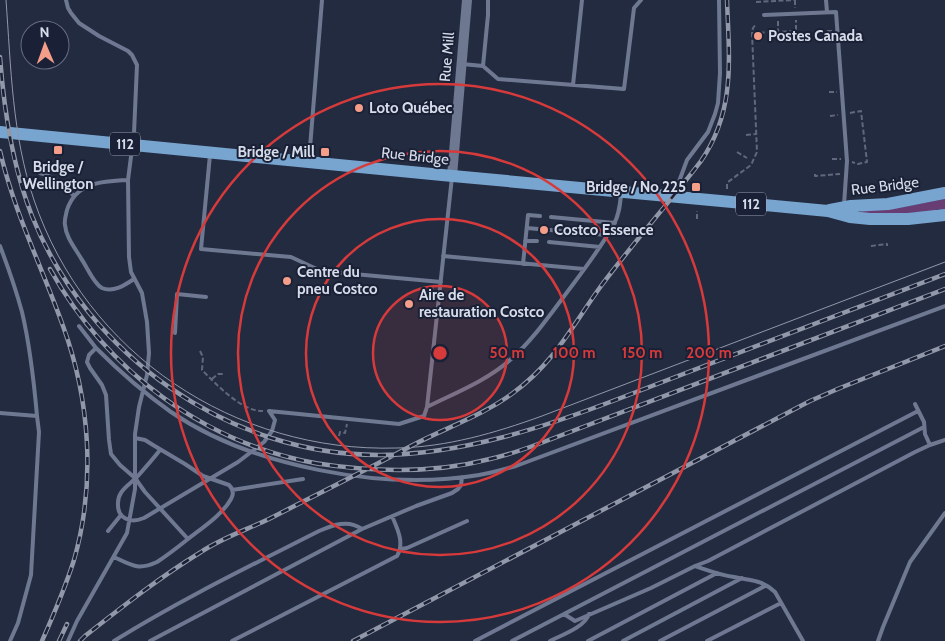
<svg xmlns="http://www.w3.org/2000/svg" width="945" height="641" viewBox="0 0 945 641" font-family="Cabin,sans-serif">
<rect width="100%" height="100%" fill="#232b40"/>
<!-- green -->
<path fill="#673d74" d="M945,199v11h-5l-3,-1 -2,2 -26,2h-48v-2l42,-4z"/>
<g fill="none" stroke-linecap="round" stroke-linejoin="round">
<!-- path -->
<path stroke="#61687b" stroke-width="2" stroke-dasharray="5 2.5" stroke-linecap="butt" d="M795,0v8
M756,2l38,-2
M778,21v10
M827,31h5
M752,33l44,-2v-11
M829,92h8
M850,113l11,-2 6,51 -9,2 -6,-2
M830,116l8,-1
M746,135l10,-1
M737,152l10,6
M832,159h9
M815,174v2l25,-2
M727,189v-5l1,-2 23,-17 6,-13 -5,-119 1,-5 3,-4
M697,219v-8
M871,246l16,-2v2
M423,294l11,-7
M200,351l3,6 -1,13c14,14 40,42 61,41
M212,379l6,-5h5
M339,436l1,-4 5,1 2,-9"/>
<!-- service -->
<path stroke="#6e7891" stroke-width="4" d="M66,0l2,8 3,5 8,10 20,13 29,15 4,4 5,10 -3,68 -6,47 1,77 2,15 11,21 5,29 2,31 -2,22 -8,32 -4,27v55l-8,44 -50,88 -9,20
M826,0l1,12
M764,15l72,-3 11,149 -3,44
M462,64l21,2 5,-51v-15
M483,66l15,13 126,10 10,-81 7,-8
M573,85l9,-85
M210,155l-9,94 90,8 30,14 120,11
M309,160l13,-160
M40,173c15,4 24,13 34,23
M128,180c-25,1 -52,2 -61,30 -1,5 -3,10 -2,15 1,13 11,24 17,35 5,7 12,24 20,28 11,5 23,-3 32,-9
M674,195l13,-35 21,-28 7,-18 3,-11 2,-30 -1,-73
M551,217l64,6
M527,228l11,1
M550,230l57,5
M525,241h12
M549,242l51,5
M0,246c8,21 16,44 22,66 8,34 12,70 15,104
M443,256l141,13
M523,264l5,-49 12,1
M79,326l17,22
M175,333l2,-39 29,3
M915,404l9,18 1,12 5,11
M427,407c28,-14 59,-26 83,-47 24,-21 42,-48 61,-73 15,-20 31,-41 43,-63 5,-9 6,-19 7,-29
M269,411l130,13 25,-8 3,-9 25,-230
M0,413l37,3 2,16 -8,143 -13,48 -8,18
M160,450c-7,9 -15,18 -23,27 -9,9 -20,14 -19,28 0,4 1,8 4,11 7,6 14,5 22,2l94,-56 26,-20 8,-11 3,-11 -6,-9
M232,490l71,-11
M108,531l13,-16
M188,539l-43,-47 -10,-14 -15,-13 -9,-11 -2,-14 -3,-45 -4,-10 -12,-17 -3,-6 2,-7 7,-7c23,23 48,45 75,64 81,55 212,79 308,63 13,-2 25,-6 37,-9l429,-160
M401,549l6,-1 60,-27
M114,557c17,8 24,14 43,5 11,-7 21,-15 31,-23 14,-11 35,-25 43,-40 3,-5 2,-10 -2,-14l-26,-9 -18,-12 -32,-19 -8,-5 -10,-2
M695,566c12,4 25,9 39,11 17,4 27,2 41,15l28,49
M564,614l11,7 76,-33 44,-22 13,-5 207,-109 15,-7 15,-5
M114,641c66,-41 136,-75 205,-110 14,-6 29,-12 43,-2
M150,641l212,-112 54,-23 36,-13 6,-4 3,-4 1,-8
M232,641l165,-85c8,-13 0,-28 -5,-40
M475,641l443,-230
M512,641l412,-214
M550,641c12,-6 35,-14 39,-27
M588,641l129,-68
M623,641l119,-63
M660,641l105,-55
M707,641l74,-38
M878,641l5,-14 27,-65 35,-49"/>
<!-- tertiary -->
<path stroke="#6e7891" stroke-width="10" d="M452,176l15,-176"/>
<!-- primary -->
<path stroke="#78a5cf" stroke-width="12" d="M0,132l442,43 386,36 22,6 20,2h38l37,-4
M830,210l21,-4 37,-2 57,-11"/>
<!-- tram -->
<path stroke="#9198a9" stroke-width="1" d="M6,0c5,67 6,135 28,200 52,154 201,253 363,248 50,-1 98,-15 145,-32l403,-154"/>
<!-- rail casing -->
<g stroke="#9198a9" stroke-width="4.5">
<path id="rail" d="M0,57c4,54 12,108 32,159 56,140 198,240 349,239 82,-1 161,-27 237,-56l327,-125
M0,151c14,61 42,116 63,175 27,74 33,157 11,234 -9,28 -20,54 -32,81
M50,269c57,102 154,175 270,195
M314,463c58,9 119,11 176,-4 18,-4 35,-10 51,-16l404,-154
M59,641l8,-17
M80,641l5,-5c37,-29 75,-59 116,-84 21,-14 45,-22 68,-33 47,-24 95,-48 142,-73 34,-18 71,-30 102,-53 42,-31 59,-67 88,-107 32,-43 68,-83 100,-125 35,-51 28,-103 26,-161
M353,641l457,-240 30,-13 105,-42"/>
</g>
<!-- rail -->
<use href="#rail" stroke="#1a2136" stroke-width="2.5" stroke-dasharray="8" stroke-linecap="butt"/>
</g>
<!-- distance rings -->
<circle cx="440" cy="353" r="67" fill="#d63a3b" fill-opacity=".12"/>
<g fill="none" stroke="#d63a3b" stroke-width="2.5">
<circle cx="440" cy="353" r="67"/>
<circle cx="440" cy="353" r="134"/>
<circle cx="440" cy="353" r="202"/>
<circle cx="440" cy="353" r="269"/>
</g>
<!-- markers -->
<g fill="#f49e8a" stroke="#1a2136" stroke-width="2">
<circle cx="758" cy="36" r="5"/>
<circle cx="359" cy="108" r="5"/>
<rect x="53" y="145" width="10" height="10" rx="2.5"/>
<rect x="320" y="147" width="10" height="10" rx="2.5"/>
<rect x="691" y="182" width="10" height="10" rx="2.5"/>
<circle cx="544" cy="230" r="5"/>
<circle cx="287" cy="281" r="5"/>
<circle cx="409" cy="304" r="5"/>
</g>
<g text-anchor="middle" stroke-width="4" stroke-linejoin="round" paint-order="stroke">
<!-- shield labels -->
<g fill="#1a2136" stroke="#9ea4b4" stroke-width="1">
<rect x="110" y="132.5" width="30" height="23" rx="4"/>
<rect x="736" y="192.5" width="30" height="23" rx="4"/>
</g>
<g font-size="14" font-weight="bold" fill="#d6dcea">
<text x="125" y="149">112</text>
<text x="751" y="209">112</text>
</g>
<!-- poi labels -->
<g font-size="15" font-weight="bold" fill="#d6dcea" stroke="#1a2136" text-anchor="start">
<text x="768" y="41">Postes Canada</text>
<text x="369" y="113">Loto Québec</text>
<text x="315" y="157" text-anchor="end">Bridge / Mill</text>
<text x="58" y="172" text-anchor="middle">Bridge /<tspan x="58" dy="17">Wellington</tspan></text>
<text x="686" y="192" text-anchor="end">Bridge / No 225</text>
<text x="554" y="235">Costco Essence</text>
<text x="297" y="277">Centre du<tspan x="297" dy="17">pneu Costco</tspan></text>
<text x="419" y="300">Aire de<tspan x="419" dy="17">restauration Costco</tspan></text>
</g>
<!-- street labels -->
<g font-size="15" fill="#d6dcea" stroke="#1a2136">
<text transform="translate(447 57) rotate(-85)" y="5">Rue Mill</text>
<text transform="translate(415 156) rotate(6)" y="5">Rue Bridge</text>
<text transform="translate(885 186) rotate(-7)" y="5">Rue Bridge</text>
</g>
</g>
<circle cx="440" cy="353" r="8" fill="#d63a3b" stroke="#1a2136" stroke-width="2.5"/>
<g font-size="15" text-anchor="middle" font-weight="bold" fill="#d63a3b" stroke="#1a2136" stroke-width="4" stroke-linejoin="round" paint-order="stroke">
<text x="507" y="358">50 m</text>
<text x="574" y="358">100 m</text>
<text x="642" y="358">150 m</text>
<text x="709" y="358">200 m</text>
</g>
<!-- north arrow -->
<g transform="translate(45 45) rotate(358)"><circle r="24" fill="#1a2136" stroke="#656c7e"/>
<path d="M0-4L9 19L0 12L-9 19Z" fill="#f49e8a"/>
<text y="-8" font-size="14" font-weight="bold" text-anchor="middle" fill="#d6dcea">N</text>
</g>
</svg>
